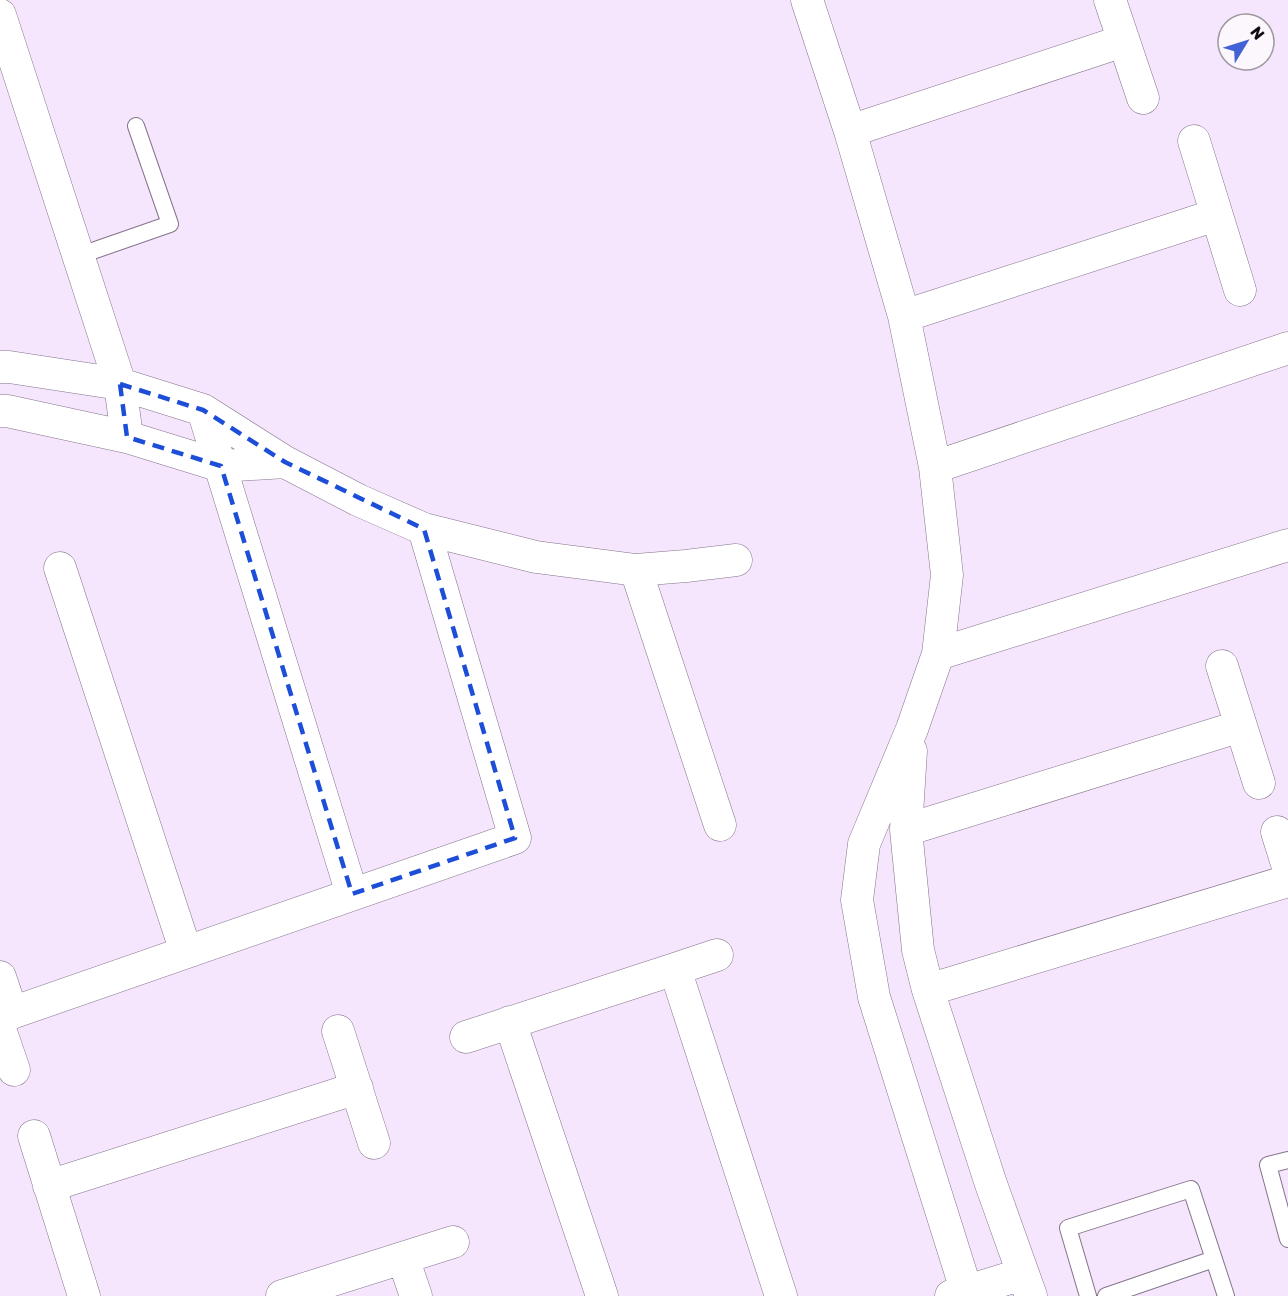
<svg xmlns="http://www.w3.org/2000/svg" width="1288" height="1296" viewBox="0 0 1288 1296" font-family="Rubik,sans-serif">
<rect width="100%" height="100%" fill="#f5e5fd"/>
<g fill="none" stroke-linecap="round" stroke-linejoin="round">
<!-- service casing -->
<g stroke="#83748a" stroke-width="18">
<path id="service" d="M78,256l92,-32 -34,-98
M1288,1160l-20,5 20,74
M1088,1296l-20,-68 123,-39 35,107
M1106,1296l108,-37"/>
</g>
<!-- minor casing -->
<g stroke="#83748a" stroke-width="33">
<path id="minor" d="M807,0l43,131 54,185 31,151 12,108 -9,79 -26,75 -48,115 -7,56 17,97 94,299
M1110,0l33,98
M0,15l120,369 7,53
M850,131l273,-90
M1194,141l46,149
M904,316l312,-101
M0,367h9l111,17 83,26 82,52 73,38 66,29 112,28 100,13 50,-4 50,-6
M203,410l149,484
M0,411h7l120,26 94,29 64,-4
M935,467l353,-119
M60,568l126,384
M636,570l84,255
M938,654l350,-109
M1222,666l37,117
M911,751l-5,79 12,120 10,40 63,194 40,112
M906,830l335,-104
M1277,832l11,35
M675,969l106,327
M0,977l12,36
M928,990l360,-109
M0,1017l515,-179 -91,-309
M510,1022l92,274
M0,1029l14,41
M338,1031l36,112
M466,1037l209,-68 42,-14
M34,1136l50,160
M49,1186l308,-98
M403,1258l13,38
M282,1296l171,-54
M951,1296l72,-22"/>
</g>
<!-- service -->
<use href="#service" stroke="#fff" stroke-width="16"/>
<!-- minor -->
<use href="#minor" stroke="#fff" stroke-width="32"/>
</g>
<!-- marked area -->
<path fill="none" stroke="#1d4ed8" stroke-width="4.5" stroke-dasharray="12 8" stroke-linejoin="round" d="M120,384l83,26 82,52 139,67 91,309 -163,56 -131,-428 -94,-29z"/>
<!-- north arrow -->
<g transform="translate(1246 42) rotate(52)"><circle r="28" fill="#fbf7fc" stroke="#9d999f" stroke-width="1.5"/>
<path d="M0-4.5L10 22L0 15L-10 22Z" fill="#4362d5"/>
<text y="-9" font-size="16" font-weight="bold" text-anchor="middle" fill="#110b13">N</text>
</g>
</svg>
